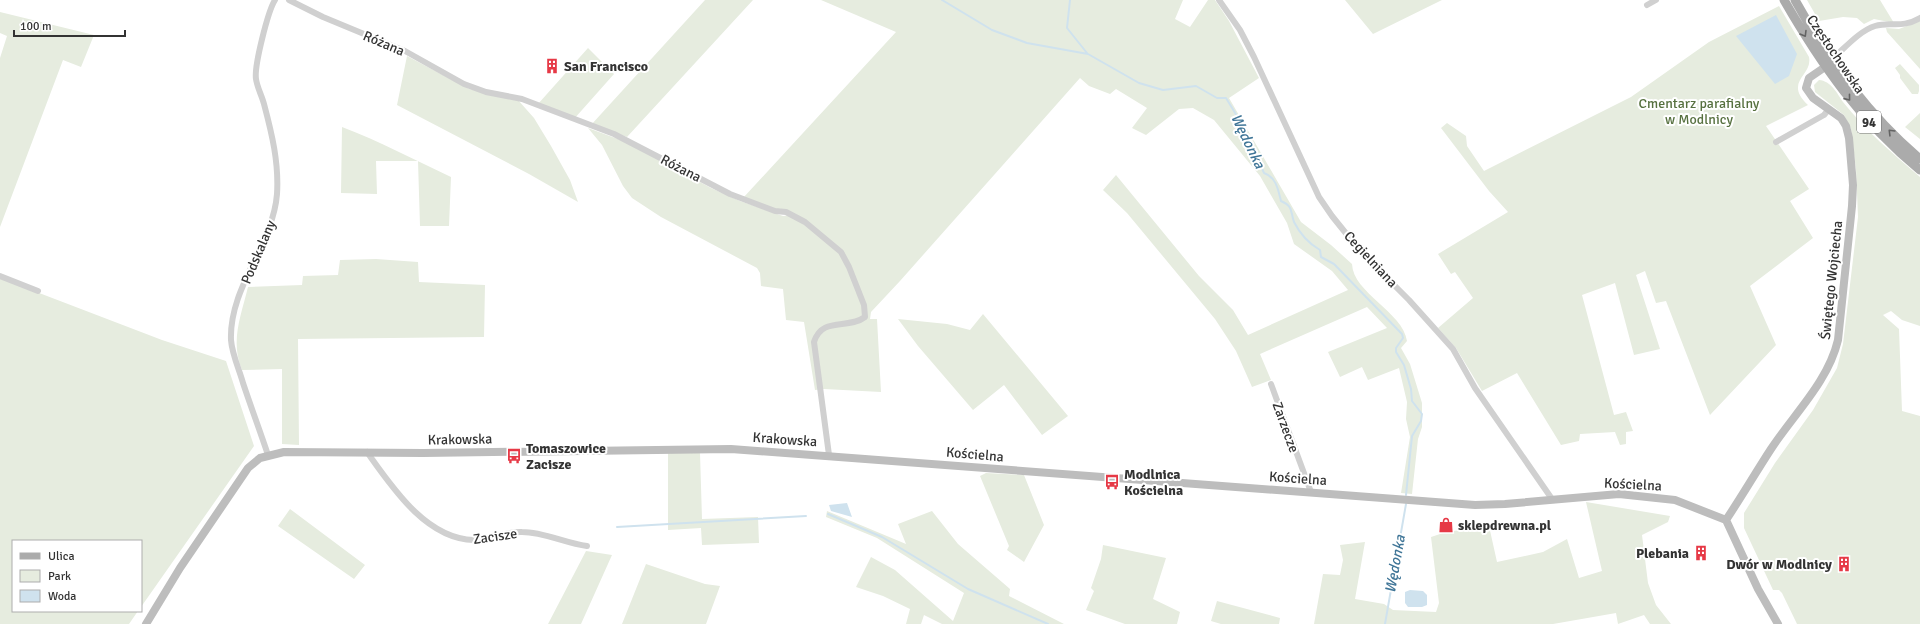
<svg xmlns="http://www.w3.org/2000/svg" width="1920" height="624" viewBox="0 0 1920 624" font-family="Signika,sans-serif">
<rect width="100%" height="100%" fill="#fff"/>
<!-- green -->
<path fill="#e6ecdf" d="M705,0h48l-126,137 -36,-12z
M821,0h362l-8,19 15,8 18,-27h7l14,21 30,57 -30,20 72,124 30,23 21,19c1,29 51,48 55,77l-6,7 9,16 12,39v24l-4,12 -6,55 -11,-1 9,-56 -4,-18 1,-17 -8,-34 -31,12 -6,-13 -22,10 -12,-25 59,-24 -20,-21 -107,47 11,26 -19,7 -16,-36 -21,-32 -88,-106 -24,-23 13,-15 83,101 34,34 15,25 100,-45 -16,-19 -38,-27 -7,-21 -27,-47 -46,-56 -21,-12 -14,1 -33,26 -14,-7 15,-20 -31,-19 -6,5 -21,-8 -9,-8 -180,203 -29,31 -1,7h7l4,73 -57,-3 -9,1 -11,-68 -18,-2 -3,-31 -22,-3 -1,-13 -3,-5 -96,-51 -29,-19 -9,-12 -21,-41 -14,-17 38,14 85,46 29,13 43,15 11,-1 -51,-17 153,-166z
M1345,0h97l-69,34z
M1807,0h73l14,23 -20,-4 -10,5 -7,-6 -14,-1 -24,4z
M1779,6l30,51c4,19 -26,24 -1,48l-42,21 43,63 -19,12 23,37 -63,48 26,59 -66,70 -44,-114 -10,2 -11,-32 -9,4 24,74 -26,6 -19,-72 -33,12 32,120 12,-3 7,19 -7,1v12l-6,1 -5,-13 -35,2 -1,7 -18,4 -44,-72 -35,18 -26,-43 -18,-20 35,-30 -18,-26 -4,2 -13,-20 70,-42 -19,-21 -48,-63 6,-5 19,13 1,10 17,25 147,-74 78,-55z
M0,12l94,23 -13,32 -18,-7 -63,167v-169l7,-22 -7,-3z
M1920,21v48l-33,-37 -1,-4 13,1z
M588,48l26,26 -40,45 -36,-15z
M407,56l62,33 49,11 16,18 17,28 19,34 8,22 -49,-28 -132,-69z
M1900,64l19,21v6l-1,3h-6l-12,-16v-3l-5,-7z
M1819,80c12,1 18,13 24,22 23,29 49,51 77,75v149l-18,-6 -11,-9 -8,4 16,14 3,82 18,5v208h-123l-15,-31 -3,-3h-6l-29,-62v-15l31,-50 38,-53 24,-42 6,-24 15,-127 -2,-48 -5,-40 -7,-14 -29,-23 -1,-7z
M1920,113v26l-15,-12z
M342,127c37,14 73,33 109,50l-2,49h-29l-2,-65h-42l1,33 -36,-1z
M376,259l42,3 1,20 66,3 -1,52 -186,2 1,106 -17,-1v-75l-40,1c-12,-29 -1,-54 6,-83l54,-2 1,-9 35,-1 2,-15z
M0,278l162,62 64,21 28,85 -113,161v-66h-128v70h125l-9,13h-129z
M983,314l85,102 -26,19 -38,-50 -31,25 -55,-64 -20,-27 49,5 23,6z
M668,453h32l2,66 56,-2 1,26 -57,2 -1,-17 -33,2z
M986,473l38,2 20,50 -20,37 -17,-12 2,-4 -29,-70z
M1586,502l84,14 -2,6 -26,13 6,48 8,22 15,19h-21l-6,-9 -26,9 -2,-11 -63,11h-239l9,-50 17,1 3,-15 -3,-15 25,-3 -10,57 29,5 9,6 43,2 3,-9 -8,-66 15,-5 43,-6 8,36 46,-10 24,-13 12,39 23,-7z
M290,509l75,56 -11,14 -76,-53z
M827,511l79,33 -8,-20 34,-13 26,33 52,45 -1,7 55,28h-122l-18,-9 -3,9h-15l4,-15 -27,-13 -27,-9 15,-30 24,13 58,51 11,-28 -87,-55 -51,-21z
M1103,545l63,13 -13,41 27,13 -3,12h-52l-39,-14 8,-19 -3,-3 10,-29z
M586,551l26,4 -31,69h-33z
M646,564l59,20 15,2 -14,38h-84z
M1217,601l63,17 -1,6h-58l-10,-3z"/>
<!-- water -->
<path fill="#cfe2ee" d="M1776,15l21,39 -8,22 -14,8 -39,-48z
M847,503l5,14 -21,-6 -2,-6z
M1410,590l13,1 4,4v10l-5,2h-14l-3,-4v-11z"/>
<g fill="none" stroke-linecap="round" stroke-linejoin="round">
<!-- stream -->
<path stroke="#cfe2ee" stroke-width="2" d="M942,0l50,30 35,13 61,11 51,29 24,7 33,-4 21,12h9l14,23 6,20 6,5 12,27c12,4 14,16 17,28 13,6 9,10 13,21 6,12 14,21 26,28l1,7 13,7 68,70 1,4 -7,10v4l8,13 7,24 1,12 10,13 -1,7 -9,15 -6,59
M1070,0l-3,28 20,25
M828,514l54,23 86,52 80,35
M617,527l189,-11
M1385,624l21,-120"/>
<!-- street -->
<path stroke="#d0d0d0" stroke-width="6" d="M289,0l34,17 82,34 59,33 22,8 36,7 92,35 116,60 45,17 11,1 19,10 36,30 8,15 15,38 1,12c-17,13 -43,-1 -51,25l15,113
M1219,0l21,30 14,27 65,140 13,19 29,36 48,48 44,49 22,39 77,111
M1647,5l9,-5
M1831,60c13,-11 28,-29 44,-34 16,-5 26,3 45,-8
M1776,142l48,-27 5,-6
M0,276l38,15
M1271,384l40,108
M367,452c25,35 59,87 107,88 16,1 31,-9 48,-8 22,0 43,11 65,14
M268,455c-8,-24 -17,-48 -25,-72 -4,-14 -11,-29 -12,-43 -2,-53 42,-95 46,-146 2,-31 -5,-60 -13,-90 -2,-8 -7,-17 -8,-25 -2,-13 12,-68 19,-79"/>
<!-- secondary -->
<path stroke="#bdbdbd" stroke-width="8" d="M1726,520c16,-24 30,-48 45,-71 23,-35 57,-67 67,-109l14,-134 1,-21 -4,-47 -3,-12 -5,-8 -28,-20 -7,-10 3,-10 16,-11
M1726,520l32,69 20,35
M146,624l34,-56 68,-100 12,-10 24,-6 139,1 308,-4 744,56 30,-1 114,-10 56,6 51,20"/>
<!-- primary -->
<path stroke="#ababab" stroke-width="9" d="M1784,0c38,66 77,121 136,170
M1795,0c33,60 72,114 125,159"/>
</g>
<!-- one-way arrows -->
<defs><path id="oneway-chevron" d="M-2-3.5L2.5 0L-2 3.5" fill="none" stroke-width="1.6" stroke-linecap="round" stroke-linejoin="round"/></defs>
<g stroke="#636363">
<use href="#oneway-chevron" transform="translate(1804 34) rotate(59)"/>
<use href="#oneway-chevron" transform="translate(1848 98) rotate(51)"/>
<use href="#oneway-chevron" transform="translate(1891 132) rotate(-135)"/>
</g>
<!-- icons -->
<defs>
<g id="building-bare" transform="scale(1.2)"><path d="M-4-6H4V6H1V3H-1V6H-4ZM-2.5-4.3h1.7v1.8h-1.7ZM.8-4.3h1.7v1.8H.8ZM-2.5-1h1.7V.8h-1.7ZM.8-1h1.7V.8H.8Z" fill="#e63946" stroke="#fff" stroke-width="2.5" paint-order="stroke"/></g>
<g id="bus-bare" transform="scale(1.2)"><path d="M-5-6H5V4H4V6H2V4H-2V6H-4V4H-5ZM-3.5-4V0h7V-4ZM-3.5 1.2v1.5H-2V1.2ZM2 1.2v1.5H3.5V1.2Z" fill="#e63946" stroke="#fff" stroke-width="2.5" paint-order="stroke"/></g>
<g id="shop-bare" transform="scale(1.2)"><path d="M-5-2.5h2.3a2.7 3.5 0 0 1 5.4 0H5L5.5 6h-11ZM-1.5-2.5h3a1.5 2.3 0 0 0-3 0Z" fill="#e63946" stroke="#fff" stroke-width="2.5" paint-order="stroke"/></g>
</defs>
<g fill-rule="evenodd">
<use href="#building-bare" x="552" y="66"/>
<use href="#bus-bare" x="514" y="456"/>
<use href="#bus-bare" x="1112" y="482"/>
<use href="#shop-bare" x="1446" y="525"/>
<use href="#building-bare" x="1701" y="553"/>
<use href="#building-bare" x="1844" y="564"/>
</g>
<g text-anchor="middle" stroke-width="4" stroke-linejoin="round" paint-order="stroke">
<!-- shield labels -->
<rect fill="#fff" stroke="#707070" stroke-width="1" x="1857" y="111" width="24" height="22" rx="3"/>
<g font-size="13" font-weight="bold" fill="#333">
<text x="1869" y="127">94</text>
</g>
<!-- street labels -->
<g font-size="14" fill="#333" stroke="#fff">
<text transform="translate(384 43) rotate(23)" y="5">Różana</text>
<text transform="translate(1836 54) rotate(56)" y="5">Częstochowska</text>
<text transform="translate(681 168) rotate(27)" y="5">Różana</text>
<text transform="translate(258 252) rotate(-67)" y="5">Podskalany</text>
<text transform="translate(1371 259) rotate(47)" y="5">Cegielniana</text>
<text transform="translate(1831 280) rotate(-84)" y="5">Świętego Wojciecha</text>
<text transform="translate(1286 427) rotate(70)" y="5">Zarzecze</text>
<text transform="translate(460 439) rotate(-1)" y="5">Krakowska</text>
<text transform="translate(785 439) rotate(4)" y="5">Krakowska</text>
<text transform="translate(975 454) rotate(5)" y="5">Kościelna</text>
<text transform="translate(1298 478) rotate(4)" y="5">Kościelna</text>
<text transform="translate(1633 484) rotate(3)" y="5">Kościelna</text>
<text transform="translate(495 536) rotate(-8)" y="5">Zacisze</text>
</g>
<!-- poi labels -->
<g font-size="14" font-weight="bold" fill="#333" stroke="#fff" text-anchor="start">
<text x="564" y="71">San Francisco</text>
<text x="526" y="453">Tomaszowice<tspan x="526" dy="16">Zacisze</tspan></text>
<text x="1124" y="479">Modlnica<tspan x="1124" dy="16">Kościelna</tspan></text>
<text x="1458" y="530">sklepdrewna.pl</text>
<text x="1689" y="558" text-anchor="end">Plebania</text>
<text x="1832" y="569" text-anchor="end">Dwór w Modlnicy</text>
</g>
<!-- park labels -->
<g font-size="14" fill="#56703f" stroke="#fff">
<text x="1699" y="108">Cmentarz parafialny<tspan x="1699" dy="16">w Modlnicy</tspan></text>
</g>
<!-- water labels -->
<g font-size="15" font-style="italic" fill="#3f7597" stroke="#fff">
<text transform="translate(1248 141) rotate(64)" y="5">Wędonka</text>
<text transform="translate(1395 564) rotate(-80)" y="5">Wędonka</text>
</g>
</g>
<!-- legend -->
<rect x="12" y="540" width="130" height="72" fill="#ffffff" stroke="#adadad"/>
<rect x="20" y="553" width="20" height="6" fill="#ababab" stroke="#adadad"/>
<text x="48" y="560" font-size="12" fill="#333333">Ulica</text>
<rect x="20" y="570" width="20" height="12" fill="#e6ecdf" stroke="#adadad"/>
<text x="48" y="580" font-size="12" fill="#333333">Park</text>
<rect x="20" y="590" width="20" height="12" fill="#cfe2ee" stroke="#adadad"/>
<text x="48" y="600" font-size="12" fill="#333333">Woda</text>
<!-- scale -->
<path d="M14 30v6h111v-6" fill="none" stroke="#333333" stroke-width="2"/>
<text x="20" y="30" font-size="12" fill="#333333" stroke="#ffffff" stroke-width="3" paint-order="stroke">100 m</text>
</svg>
